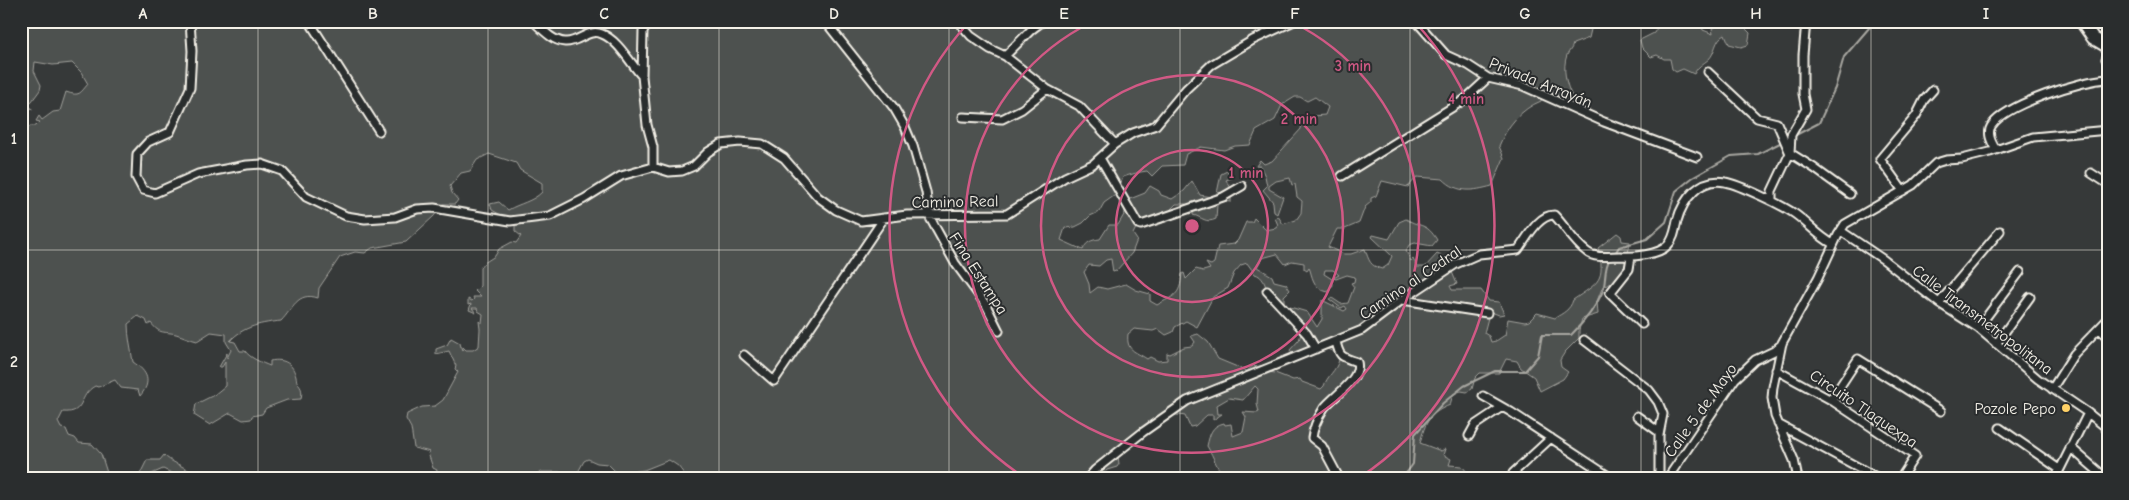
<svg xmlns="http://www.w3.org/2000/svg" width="2129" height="500" viewBox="0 0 2129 500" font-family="'Comic Neue',sans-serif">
<rect width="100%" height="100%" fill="#363939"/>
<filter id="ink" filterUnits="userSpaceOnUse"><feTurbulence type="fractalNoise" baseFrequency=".02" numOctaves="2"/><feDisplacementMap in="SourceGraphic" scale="10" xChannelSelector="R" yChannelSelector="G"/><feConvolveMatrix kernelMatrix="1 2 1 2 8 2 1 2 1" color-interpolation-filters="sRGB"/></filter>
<g filter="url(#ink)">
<!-- green -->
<path fill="#4e514f" stroke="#a1a19c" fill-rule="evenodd" d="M21,21h1572l-4,17 -16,6c-1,5 -4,7 -6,11 -5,13 -1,31 6,43h-8l-15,-8 -2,2 -3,-2 -4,11c-20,8 -34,25 -42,45l5,12 -12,28c-19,5 -34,8 -49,-7l-26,-2 -9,10 -26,-6 -6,15 -5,2v4l-6,5 -6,16 -14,6h-8l-9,18 16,7h7l14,-5c4,12 5,17 17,20l6,-4 4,-9 -20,-19 1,-2 16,4 10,-17 7,-3c15,9 20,3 31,21l-5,6 -17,-3 -6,2 -3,6 5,10 2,-2 4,8h8l12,-13 16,7 -1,11 5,12 -7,2 2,4h29l8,11 10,1 5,12 -5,1 -8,-3 -2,2 -5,19 5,3 2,6 5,-1 9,-6 3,-16 17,3 4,-1 8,-8 18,5c8,-5 15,-8 18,-18 26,-18 33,-19 25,-52l19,-15 4,3 1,5 8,1c-3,18 -6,41 -27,44l-6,15 1,13 -16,5 -3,11v8l-14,14 -5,8 1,7 7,5 -5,7 -23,12 -6,-14 -13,-9 -4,-7 -11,-2 -7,14h-19l-5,5 -3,11 -5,3 -6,-1 -8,3 -3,11c-20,8 -25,17 -30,38l21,8 4,-2 -2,6 8,4 -2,6 13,1 11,13h-129l-2,-2 -2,1 -4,-5 -10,-1 -21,7h-78c-10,-9 -13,-22 -20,-33 3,-12 4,-20 17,-23l1,2 6,-1 2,12 10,-4 3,-15 -3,-5 14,1 2,-1 -2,-8 1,-15 -3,-3 -12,14 -14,-2 -12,7 1,9h4l-9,6v-5h-6l-12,11 -5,1 -5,-11c-21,-6 -54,17 -68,32l2,16 -2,3 -10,3 -8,9h-411l-10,-13 -9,-6 -25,10 -26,4 -10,-10 -11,-1 -9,-4 -4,2 -6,11 4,7 -12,-1 -5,-6h-23l-17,7h-98l5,-6 4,1 1,-4 -4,-2 -5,-15 2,-1 -16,-4 -3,-20 -5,-9 1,-5 15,-7 13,-1 8,-6 15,-28 -3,-3 1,-3 -7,-15 -13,3v-5l11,-4 4,-7 9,5 2,8 1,-4 3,3h7l6,-4 1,-17 -1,-8 3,2 1,-9 -5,-3 -1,-3h-5l4,5 -7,-3 2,-6 -3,1v-6l4,2 2,-2 -1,-2h8l-6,-6 5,-5v-18l4,-5 11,-7 4,-7 13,-7 4,1 5,-7 -6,-5v-8l-23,-13 -2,-6 9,-2 9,8c12,-7 24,-8 34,-18v-9l-22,-13 -4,-7 -27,-9 -12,6 -7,11 -9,2 -11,13 2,7 6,7 -3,4h-12l-9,12 -28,26 -34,6 -7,5 -10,-1 -15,5 -21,31 -1,10c-21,-7 -25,11 -37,23 -18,2 -38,5 -51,20l5,1 5,9h5c5,7 17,12 25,15v-5c15,-3 23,3 26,16 1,11 8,7 5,22l-14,1 -21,8 -4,6 -10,2 -1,3 -8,1 -13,-7 -20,12 -16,-10 2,-11 18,-9 11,-9v-24l-3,5h-3l8,-14v5l4,-8 -5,-8v-8l-15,-2 -14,9c-8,-2 -14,-5 -21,-7 -12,-3 -16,1 -25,-11l-3,2 -2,-5 -8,-4 -10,8c0,13 3,25 5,38 15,10 19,20 7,34l-2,-6 -17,-2 -6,-8 -17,7 -3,-1c-17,9 -9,28 -32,26l-5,10 3,6 5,1 3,7 6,2 4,5 13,1 9,10 8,25h-88v-338l9,-15h6l4,-4 -4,-1 3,-5 3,4 11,-8 7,-1 6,-19c14,5 14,1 22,-8l-7,-12 -9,-9 -19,2 -18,-3 -1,9 7,14 -1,5 -11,15 4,5 -6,-4 -6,3zM1295,97h5l7,4 8,-4 13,10 -3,8 -12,1 -4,7 -6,-6 -2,12 -29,32 -8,3 -4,-4 -4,6h4l5,10 2,10 -4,4 10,12 1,10 3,2 6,-17 -14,-8v-3l7,-5 14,-3 2,7 3,-1 2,13 5,4 -1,12 -5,7 -13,4 -5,-8 -3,2 3,7 -2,3 -10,2 -12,-12 -2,4h-6l-8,18 -4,4 -16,2 -4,17 -3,2 -5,-2 4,6 -7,2 -7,-2 -10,10 -2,-6 -2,1c-2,23 -8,21 -25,31l-7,-4v-7l-14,-4 -10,-6 -19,5 -9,-2 -8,6 -1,-9 -5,-12 5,-7 10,1 7,-6 5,-1 2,13 3,-1 16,-18 5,-13 -4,-6 7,-14 12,-1 8,5 7,-3 -2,-6 11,-11h10l7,7v4c9,2 13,9 23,4l1,-14 3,-4 11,1v-14l-5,-8 8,-3 -7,-6 -6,3 -5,24 -16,-3 -8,-14 -8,10 -12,8 -11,-4 -2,-4 -9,-5 -5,7 -20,8v12l-7,12h-9l-9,14c-9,1 -14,3 -17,11l-22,-10 4,-12 10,-1 8,-4 7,-7 9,-4 5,-9 17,-12 -1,-5 3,-9c9,-3 16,-5 24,-6l5,5 10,-10 21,-1 3,-11 15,-7 23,3 11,-4 15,-1 6,-14 19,-11 7,-15zM1277,254l8,10 7,-3 12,2v6l3,2 2,-3 1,2c3,11 5,19 18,22l5,-7 -1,-6 -8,-5 1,-4h8l6,5 -6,3 3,1 11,-4 8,2 -1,5 -3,1 3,4 -6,16 -7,1 -9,-6 -3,1 12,9 4,-2 2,3 -3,2 -22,-11v19l-5,8 -10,-15 -17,-5 -4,2 1,13 10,2 5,7 -3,9 -9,10 3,6 30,-9 11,5 5,8c-3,11 -12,16 -15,26l-3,3 -19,-7 -2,-3 -7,1 -18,-7 -12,-2 1,-6 -9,2 -1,-2 -7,6 -29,-12 -10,-17 -10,-8 -7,2 4,6 -3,4 -8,1 -14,7 -3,-1v7l-9,1 -8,-4 -3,2c-12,-8 -21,-8 -19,-25l6,-5 19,2 5,-2 8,6 7,-3 2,-5 11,-6 11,6 16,-30 15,-9 6,-15 7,-8 6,-2 8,11c8,2 11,11 12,19l17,14v-11l6,-6 -4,-6 -12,-3 -2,-5 -15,-9 5,-9z
M1661,21h39l3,9 10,4 -1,-6 20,-7h11l2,7 5,5 -2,12 -7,2 -12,-3 -4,-10c-11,6 -9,18 -16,25 -6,5 -11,7 -15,15l-11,-5 -7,3 -4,-3 -2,-10h-6l-7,-4 -6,2 -9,-9 -2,-8 14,-7z
M164,455c6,7 18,10 27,17l7,-2 9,9h-29l-2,-4 -13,-6 -23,10v-5l7,-14h13z"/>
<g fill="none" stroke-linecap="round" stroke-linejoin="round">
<!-- stream -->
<path stroke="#a8a7a1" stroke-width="2" d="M1792,137l27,-14 16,-35 9,-31 31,-36
M1615,253l4,-6 28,-8 19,-17 10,-31 16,-13 39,-22 27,-2 26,-13
M1402,479l11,-15 2,-30 28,-31 21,-17 31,-15h30l13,-15 4,-21h29c12,-12 24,-26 31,-42 5,-11 1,-25 8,-34"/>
<!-- minor casing -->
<g stroke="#f4f1e8" stroke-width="11">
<path id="minor" d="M190,21l2,30 -2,37 -20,44 -22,10 -11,12 -1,23 7,13 12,3 43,-19 49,-9 15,-1 20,7 24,26 40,19 19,3 30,-2 22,-8 17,-1 76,13 40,-5 34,-17 37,-23 32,-9v-20l-6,-22 -5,-49 1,-45 6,-10
M309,21l70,110
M533,21c9,8 19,20 32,21 14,1 23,-14 37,-8 16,6 28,29 40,42
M825,21l69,87 11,19 8,19 13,46 3,24 26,47 31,42 13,26
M958,21l13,15 19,13 15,7 42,33 32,17 36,38
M1416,21l30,34 22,10 20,13 35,8 81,36 93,35
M1005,56l26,-26 12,-9
M2106,59l2,1
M1708,72l49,46 20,5 12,28
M963,117l39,2 20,-10 25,-20
M1996,150c-4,-7 -10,-17 -4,-25 15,-21 90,-45 116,-46
M1790,153l24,15 36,26
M1100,158l38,66 3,1 82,-28 19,-11
M653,167l16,5 13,-1 12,-5 14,-14 13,-8 19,-2 22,2 22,14 34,39 18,13 25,11 46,-6 100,-1 58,-37 28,-13 22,-20 18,-11 23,-8 30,-36 25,-24 42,-25 41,-19
M2091,173l17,11
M1342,176l122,-76 24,-22
M1903,191l-23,-32 36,-43 8,-16 9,-10
M1772,201v-10l18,-38 1,-18 15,-26 -3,-15v-39l3,-34
M1841,231l43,29 55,43 39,25 60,51 50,34 20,16
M1631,257l-2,12 -19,24 32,31
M1267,291l40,43 9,15
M1402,300l85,13
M1939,303l61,-72
M1978,328l42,-56
M2100,329l8,9
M1584,340l65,50 9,12 5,12 -4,21v44
M1336,341c3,16 6,16 21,21 5,17 -24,34 -33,46 -5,8 -11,21 -12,30l10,8 16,30 -2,3
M1996,344l34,-47
M744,355l30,26 110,-163
M1776,370l55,30 84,56 -15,23
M2052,389l22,-35 34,-35
M1483,396l28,16 102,67
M1831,400l27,-41 83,52
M1637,416l22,16
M1778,424l102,55
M2000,428l59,41
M1469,436l6,-11 27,-18
M2070,447l37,32
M1513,473l38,-35
M1087,479l8,-9 48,-38 44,-31 175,-71 40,-30 54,-36 23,-10 39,-4c9,-12 20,-35 36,-35 11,11 20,28 33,37 8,7 23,4 33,4 13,1 39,-1 48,-11 6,-6 7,-15 9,-24 6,-22 23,-44 48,-39 15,3 57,23 70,32 14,10 23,22 38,30
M1667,479l68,-100 20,-19 19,-9 8,-7
M1798,479l-4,-19 -19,-44 -3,-18 1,-11 9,-44 36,-65 20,-43 7,-11 68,-39 23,-22 10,-3 16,-1 28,-7 43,-15 75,-7
M2055,479l33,-66"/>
</g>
<!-- primary casing -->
<g stroke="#f4f1e8" stroke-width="15">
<path id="primary" d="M2081,21l12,17 15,9"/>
</g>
<!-- minor -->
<use href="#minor" stroke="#2a2d2e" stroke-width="7"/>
<!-- primary -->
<use href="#primary" stroke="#2a2d2e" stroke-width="11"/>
</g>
</g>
<!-- grid -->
<path fill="none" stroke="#f4f1e8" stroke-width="1" stroke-opacity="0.55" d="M258,21v458M488,21v458M719,21v458M949,21v458M1180,21v458M1410,21v458M1641,21v458M1871,21v458M21,250h2087"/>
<!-- distance rings -->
<g fill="none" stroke="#d15985" stroke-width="2.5">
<circle cx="1192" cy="226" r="76"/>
<circle cx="1192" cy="226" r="151"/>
<path d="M1292 22A227 227 0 1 1 1092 22"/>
<path d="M1025 478A302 302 0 0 1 969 22M1415 22A302 302 0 0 1 1359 478"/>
</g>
<!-- markers -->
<circle fill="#ffd166" stroke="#2a2d2e" stroke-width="2" cx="2066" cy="408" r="5"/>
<g text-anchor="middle" stroke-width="4" stroke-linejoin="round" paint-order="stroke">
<!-- street labels -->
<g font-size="16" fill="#f4f1e8" stroke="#2a2d2e">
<text transform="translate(1541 82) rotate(22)" y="6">Privada Arrayán</text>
<text transform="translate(955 201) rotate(-1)" y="6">Camino Real</text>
<text transform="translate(979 273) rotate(57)" y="6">Fina Estampa</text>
<text transform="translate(1410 282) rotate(-34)" y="6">Camino al Cedral</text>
<text transform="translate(1983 319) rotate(37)" y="6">Calle Transmetropolitana</text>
<text transform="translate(1864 408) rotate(34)" y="6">Circuito Tlaquexpa</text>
<text transform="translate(1700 410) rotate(-54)" y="6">Calle 5 de Mayo</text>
</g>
<!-- poi labels -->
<g font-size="16" fill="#f4f1e8" stroke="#2a2d2e" text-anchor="end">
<text x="2056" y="414">Pozole Pepo</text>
</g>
</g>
<circle cx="1192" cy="226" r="8" fill="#d15985" stroke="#2a2d2e" stroke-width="2.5"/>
<g font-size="15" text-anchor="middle" font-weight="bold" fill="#d15985" stroke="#2a2d2e" stroke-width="4" stroke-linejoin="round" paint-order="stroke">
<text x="1353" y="71">3 min</text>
<text x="1466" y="104">4 min</text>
<text x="1299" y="124">2 min</text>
<text x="1246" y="178">1 min</text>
</g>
<!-- margin -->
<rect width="2129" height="500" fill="none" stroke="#2a2d2e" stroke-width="55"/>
<rect x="28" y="28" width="2074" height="444" fill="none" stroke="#f4f1e8" stroke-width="2"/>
<g font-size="16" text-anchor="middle" font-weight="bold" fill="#f4f1e8">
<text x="143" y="19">A</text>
<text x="373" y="19">B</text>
<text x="604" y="19">C</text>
<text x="834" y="19">D</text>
<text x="1064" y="19">E</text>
<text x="1295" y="19">F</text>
<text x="1525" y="19">G</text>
<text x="1756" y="19">H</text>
<text x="1986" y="19">I</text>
<text x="14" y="144">1</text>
<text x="14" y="367">2</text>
</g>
</svg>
